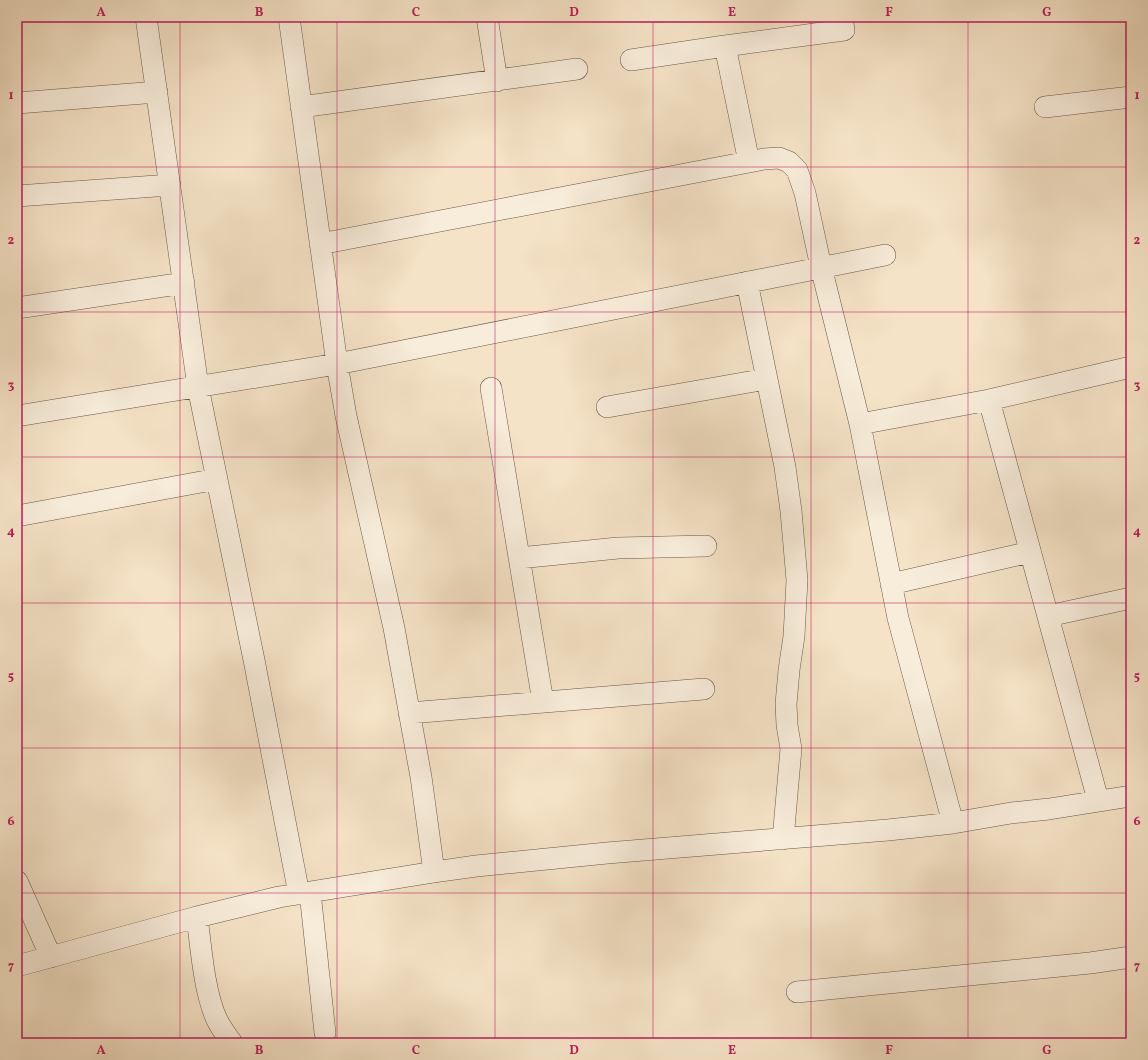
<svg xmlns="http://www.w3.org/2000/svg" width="1148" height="1060" viewBox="0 0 1148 1060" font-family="Vollkorn,serif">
<rect width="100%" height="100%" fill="#f5e3c7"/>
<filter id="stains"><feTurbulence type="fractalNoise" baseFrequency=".005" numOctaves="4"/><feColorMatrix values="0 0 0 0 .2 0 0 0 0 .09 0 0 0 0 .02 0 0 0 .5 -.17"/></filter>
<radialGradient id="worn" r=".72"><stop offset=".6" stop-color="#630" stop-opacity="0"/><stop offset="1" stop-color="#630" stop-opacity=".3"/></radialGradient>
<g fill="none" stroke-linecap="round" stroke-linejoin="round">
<!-- minor casing -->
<g stroke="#6a5848" stroke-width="22">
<path id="minor" d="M146,17l52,370 56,273 45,234
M289,17l48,347 9,52 48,212 27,149 13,95
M487,17l10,64
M631,60l94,-14
M17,103l140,-11
M301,107l276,-38
M1045,107l86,-10
M749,162l-24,-116 119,-16 -2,-13
M17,196l153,-11
M320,244l444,-85 15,-1 10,4 8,8 8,23 16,74 39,157 38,194 55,205
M747,282l38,185 6,44 6,69 -3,56 -5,34 -3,34 1,21 4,24 -8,90
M17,308l167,-25
M491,388l52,314
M989,400l109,400
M607,407l159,-28
M17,416l320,-52 548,-109
M860,424l129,-24 142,-33
M17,516l200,-37
M519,558l99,-10 88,-2
M891,584l139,-32
M1048,616l83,-18
M409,713l295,-24
M17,881l34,76
M310,892l15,141
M197,917c4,30 7,75 20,103 4,8 10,16 15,23
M17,966l180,-49 82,-20 155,-25 42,-6 131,-13 281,-23 65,-7 58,-10 38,-4 82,-13
M797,992l293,-29 41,-6"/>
</g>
<!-- minor -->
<use href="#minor" stroke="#f8eddb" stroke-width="21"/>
</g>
<!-- grid -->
<path fill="none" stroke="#c2185b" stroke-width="1" stroke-opacity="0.55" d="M180,17v1026M337,17v1026M495,17v1026M653,17v1026M811,17v1026M968,17v1026M17,167h1114M17,312h1114M17,457h1114M17,603h1114M17,748h1114M17,893h1114"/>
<!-- margin -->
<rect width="1148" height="1060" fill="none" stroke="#f5e3c7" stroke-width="44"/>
<rect x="22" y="22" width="1104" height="1016" fill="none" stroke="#c2185b" stroke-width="1.5"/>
<g font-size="13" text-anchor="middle" font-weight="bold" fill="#c2185b">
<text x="101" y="16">A</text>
<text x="259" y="16">B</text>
<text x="416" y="16">C</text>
<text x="574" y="16">D</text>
<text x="732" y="16">E</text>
<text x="889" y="16">F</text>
<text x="1047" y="16">G</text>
<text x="11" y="99">1</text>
<text x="1137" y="99">1</text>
<text x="11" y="244">2</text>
<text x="1137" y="244">2</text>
<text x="11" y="389">3</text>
<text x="1137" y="389">3</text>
<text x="11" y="535">4</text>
<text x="1137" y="535">4</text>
<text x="11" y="680">5</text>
<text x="1137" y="680">5</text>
<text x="11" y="825">6</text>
<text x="1137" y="825">6</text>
<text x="11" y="970">7</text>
<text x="1137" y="970">7</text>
<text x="101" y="1054">A</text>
<text x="259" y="1054">B</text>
<text x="416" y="1054">C</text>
<text x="574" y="1054">D</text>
<text x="732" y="1054">E</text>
<text x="889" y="1054">F</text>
<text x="1047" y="1054">G</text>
</g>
<rect width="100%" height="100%" filter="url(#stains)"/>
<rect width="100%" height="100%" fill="url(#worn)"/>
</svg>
